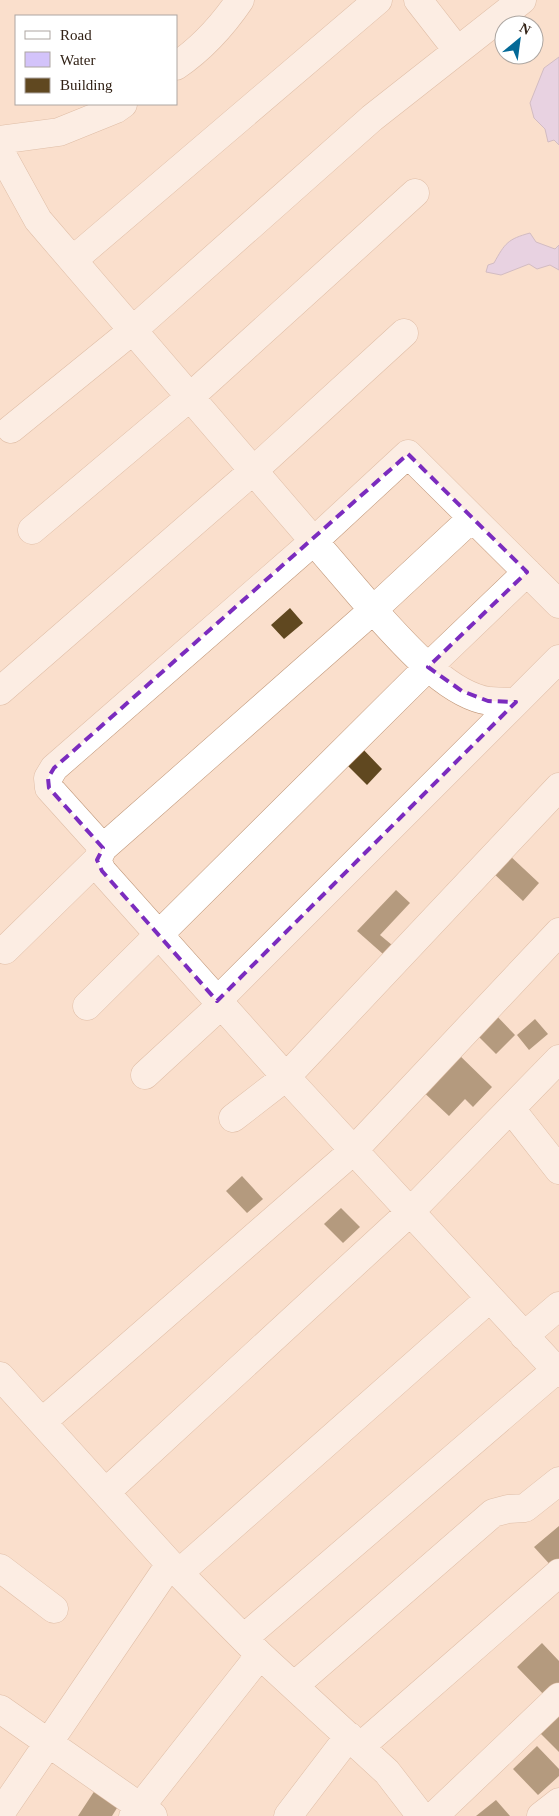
<svg xmlns="http://www.w3.org/2000/svg" width="559" height="1816" viewBox="0 0 559 1816" font-family="Georgia,serif">
<rect width="100%" height="100%" fill="#fadfcc"/>
<!-- water -->
<path fill="#d3c3fa" stroke="#a292b5" d="M559,57v88l-5,-5 -6,2 -3,-13 -11,-11 -4,-15 14,-35z
M530,233l6,9 19,7 4,-4v25l-9,-5 -13,4 -8,-5 -28,11 -15,-3 2,-7 6,-2c11,-20 14,-24 36,-30z"/>
<!-- building -->
<path fill="#604820" d="M290,608l13,15 -19,16 -13,-14z
M359,745l23,24 -15,16 -24,-24z
M508,854l31,29 -16,18 -31,-29z
M396,890l14,13 -30,32 12,10 -9,9 -26,-23z
M493,1012l22,23 -19,19 -23,-23z
M535,1019l13,15 -19,16 -12,-15z
M454,1050l38,37 -19,20 -8,-8 -16,17 -31,-29z
M242,1176l21,23 -16,14 -21,-22z
M341,1208l19,19 -17,16 -19,-19z
M559,1526v39l-5,4 -20,-22z
M542,1643l17,18v25l-12,12 -30,-31z
M559,1714v38l-23,-23z
M537,1746l22,23v7l-21,19 -25,-26z
M99,1784l23,16 -10,16h-34z
M496,1800l14,16h-34z"/>
<g fill="none" stroke-linecap="round" stroke-linejoin="round">
<!-- minor casing -->
<g stroke="#c09779" stroke-width="29">
<path id="minor" d="M418,0l39,50
M176,66c25,-17 47,-41 64,-66
M0,140l59,-8 57,-23 7,-5
M0,151l38,69 335,390c28,30 73,85 116,91 9,1 18,1 27,1l43,-43
M73,260l305,-260
M11,429l122,-99 239,-212 150,-118
M32,530l158,-133 225,-204
M0,691l253,-220 151,-138
M559,787l-273,290 273,296
M103,848l-54,-60 -1,-10 6,-10 260,-227 94,-87 151,150
M5,950l92,-90
M217,1001l299,-299
M87,1006l341,-339 99,-95
M145,1075l76,-70
M511,1109l48,61
M233,1118l53,-41 -184,-206 -5,-11 6,-12 270,-238 99,-92
M524,1336l35,-30
M0,1376l170,188 90,91 127,117 34,44
M42,1422l311,-271 206,-219
M106,1492l303,-279 150,-154
M0,1568l54,41
M179,1573l310,-274
M244,1638l312,-268
M294,1686l199,-173 15,-4 17,-1 34,-27
M0,1709l153,107
M361,1746l198,-173
M0,1814l170,-250
M133,1816l127,-161
M288,1816l61,-80
M434,1816l125,-119
M541,1816l18,-14"/>
</g>
<!-- minor -->
<use href="#minor" stroke="#fff" stroke-width="28"/>
</g>
<!-- marked area -->
<path d="M0 0H559V1816H0ZM408,454l119,118 -99,95 34,24 26,10 28,1 -299,299 -115,-130 -5,-11 6,-12 -54,-60 -1,-10 6,-10z" fill="#fadfcc" fill-opacity=".55" fill-rule="evenodd"/>
<path fill="none" stroke="#7b2cbf" stroke-width="4" stroke-dasharray="10 6" stroke-linejoin="round" d="M408,454l119,118 -99,95 34,24 26,10 28,1 -299,299 -115,-130 -5,-11 6,-12 -54,-60 -1,-10 6,-10z"/>
<!-- legend -->
<rect x="15" y="15" width="162" height="90" fill="#ffffff" stroke="#ada6a1"/>
<rect x="25" y="31" width="25" height="8" fill="#ffffff" stroke="#ada6a1"/>
<text x="60" y="40" font-size="15" fill="#312115">Road</text>
<rect x="25" y="52" width="25" height="15" fill="#d3c3fa" stroke="#ada6a1"/>
<text x="60" y="65" font-size="15" fill="#312115">Water</text>
<rect x="25" y="78" width="25" height="15" fill="#604820" stroke="#ada6a1"/>
<text x="60" y="90" font-size="15" fill="#312115">Building</text>
<!-- north arrow -->
<g transform="translate(519 40) rotate(29)"><circle r="24" fill="#ffffff" stroke="#ada6a1"/>
<path d="M0-4L9 19L0 12L-9 19Z" fill="#036997"/>
<text y="-8" font-size="14" font-weight="bold" text-anchor="middle" fill="#312115">N</text>
</g>
</svg>
